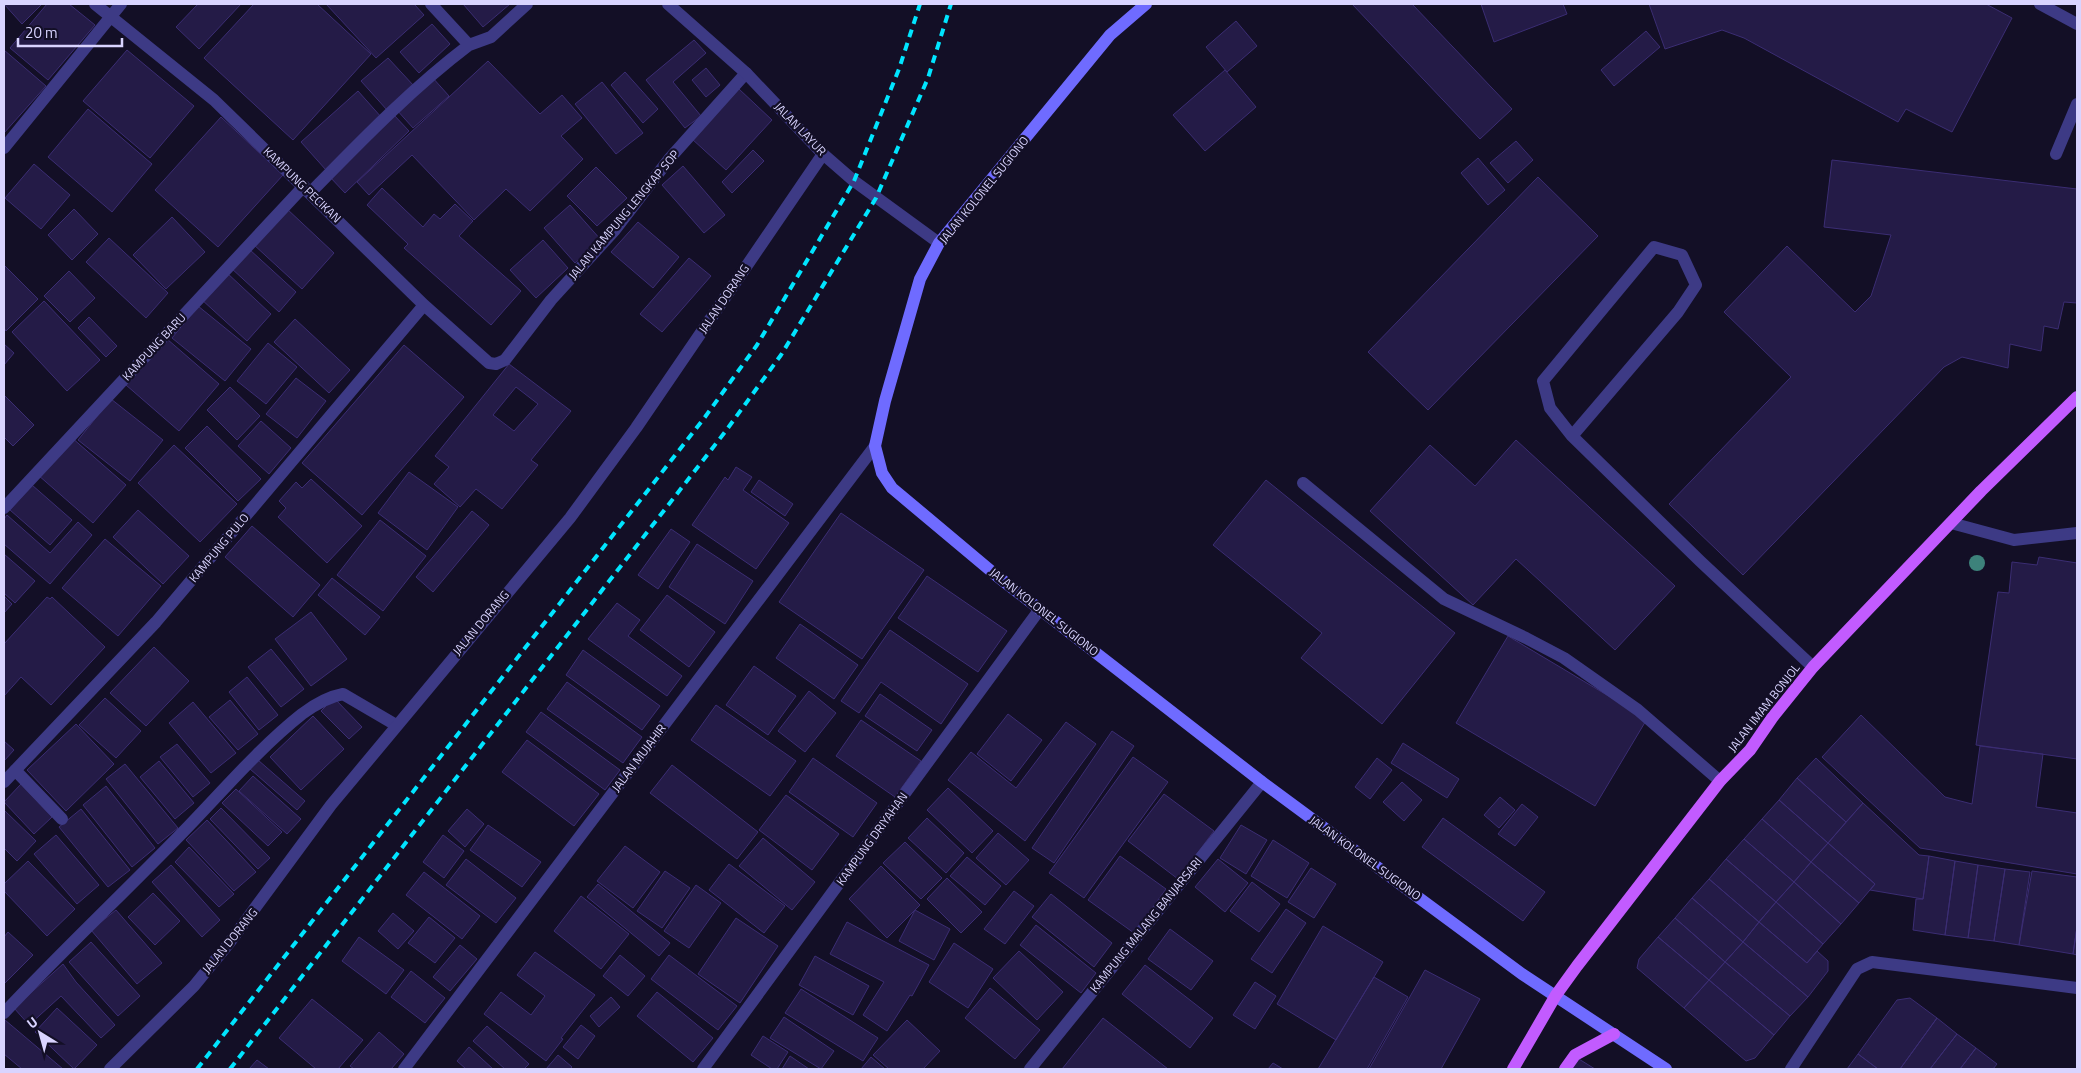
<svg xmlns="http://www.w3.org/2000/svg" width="2081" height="1073" viewBox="0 0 2081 1073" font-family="'Titillium Web',sans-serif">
<rect width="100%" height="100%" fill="#130f26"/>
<!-- building -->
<path fill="#241b47" stroke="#3b2d73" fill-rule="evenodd" d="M4,4h38l-20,20z
M47,4h22l26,21 -47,55 -38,-32z
M198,4h43l-42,45 -23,-22z
M254,4h63l54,50 -78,86 -89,-82z
M326,4h88l10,11 -48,43z
M463,4h47l-27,23z
M1352,4h60l100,105 -32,30z
M1481,4h82l4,10 -73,28z
M1649,4h337l26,14 -60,114 -46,-23 -8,13 -154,-84 -22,-8 -57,19z
M1236,21l21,25 -30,26 -21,-25z
M432,24l18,20 -31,29 -19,-21z
M1646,31l14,16 -46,39 -13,-16z
M694,40l12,13 -33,29 28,34 -16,12 -39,-48z
M4,50l42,36 -42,47z
M127,50l67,56 -44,52 -67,-57z
M388,58l26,28 -27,24 -26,-29z
M488,61l52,53 22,-19 20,23 -21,18 22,23 -53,52 -24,-22 -32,31 -62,-65 -43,40 -12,-13z
M706,68l14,17 -14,12 -14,-17z
M1225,70l31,37 -51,44 -32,-36z
M625,72l33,37 -15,14 -32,-38z
M432,77l17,19 -36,32 -17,-19z
M602,82l41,51 -27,21 -41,-50z
M739,89l33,31 -46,50 -34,-31z
M358,91l24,27 -56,52 -25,-28z
M88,109l64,55 -40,48 -64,-55z
M393,114l16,17 -64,62 -16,-17z
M221,117l62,58 -65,72 -63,-57z
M1516,141l17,19 -25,23 -18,-20z
M753,150l11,11 -32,32 -10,-11z
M1478,158l27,32 -17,15 -27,-32z
M1832,160l245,29v114l-13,-1 -6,27 -14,-3 -3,25 -31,-7 -2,24 -46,-11 -18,10 -201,208 -74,-71 122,-127 -67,-65 63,-66 68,66 16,-16 20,-61 -67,-8z
M34,164l36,31 -29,34 -36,-31z
M683,166l42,49 -21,18 -42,-48z
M596,167l31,31 -30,28 -30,-30z
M1538,177l60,59 -170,174 -60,-58z
M382,188l41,39 11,-13 6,5 15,-15 18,17 -14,15 62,55 -30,34 -87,-77 4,-4 -41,-39z
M570,205l31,35 -26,23 -31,-35z
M286,208l48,45 -32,36 -49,-45z
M74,209l24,25 -26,26 -24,-25z
M172,217l33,35 -39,37 -33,-34z
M638,222l41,35 -26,31 -42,-36z
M109,238l59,55 -22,25 -60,-56z
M543,240l25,28 -32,30 -26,-28z
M249,249l47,43 -17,20 -48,-44z
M689,258l22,18 -49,56 -22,-18z
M4,265l34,34 -32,32 -2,-3z
M69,271l26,27 -25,24 -26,-26z
M226,272l45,42 -24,27 -46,-42z
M44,301l56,59 -33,31 -55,-59z
M198,306l53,43 -26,32 -53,-43z
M89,317l28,29 -11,11 -28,-29z
M295,319l55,51 -21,23 -55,-51z
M167,339l52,45 -40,47 -53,-46z
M268,343l29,24 -31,37 -29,-23z
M4,344l10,9 -10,12z
M404,345l60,52 -102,118 -60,-52z
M509,364l62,47 -40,49 7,5 -36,44 -26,-20 -16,18 -26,-23 15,-17 -14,-11zM516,387l22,17 -24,27 -21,-16z
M296,378l30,23 -29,37 -31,-24z
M230,387l30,29 -23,24 -30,-30z
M4,395l30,30 -21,21 -9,-9z
M111,399l52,41 -33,41 -52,-41z
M261,421l30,27 -22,26 -31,-28z
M207,426l54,53 -23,22 -53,-53z
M71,437l55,48 -33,38 -55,-48z
M1516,440l159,146 -60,64 -99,-91 -43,46 -103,-94 60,-66 45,41z
M174,445l63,59 -37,38 -62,-59z
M736,467l16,10 -9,13 46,33 -33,46 -64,-44 33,-48 3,3z
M409,472l49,35 -31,43 -49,-37z
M311,479l51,47 -35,37 -49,-46 8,-9 -7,-7 17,-19 6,6z
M759,480l34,24 -8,12 -34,-24z
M1266,480l189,153 -73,91 -81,-66 21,-25 -109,-88z
M32,485l40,35 -22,25 -40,-35z
M138,510l51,46 -26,28 -50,-47z
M472,511l17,14 -56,67 -17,-15z
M841,513l83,57 -62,89 -83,-57z
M7,515l43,38 28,-31 14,13 -42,49 -46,-40v-25z
M380,520l46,36 -43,55 -46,-36z
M252,526l68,59 -27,32 -68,-60z
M671,529l19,13 -32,47 -20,-14z
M105,539l56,47 -43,50 -56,-48z
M697,544l56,37 -28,43 -56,-37z
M4,554l31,27 -20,22 -11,-10z
M2039,557l38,6v196l-101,-14 22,-153 11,1 3,-31 25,3z
M927,576l80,55 -29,41 -80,-54z
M332,578l48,39 -15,18 -47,-40z
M667,595l48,37 -26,35 -49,-37z
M4,596l8,8 -8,9z
M47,597l3,2 2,-2 53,50 -54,58 -30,-28 -17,19v-52z
M617,603l23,17 -12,16 54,40 -15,20 -79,-57z
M311,612l36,47 -36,27 -36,-47z
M800,624l58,41 -24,34 -58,-41z
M890,630l78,54 -27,40 -60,-42 -22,31 -18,-12z
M1508,636l139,83 -52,87 -139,-83z
M154,647l35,34 -43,45 -36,-33z
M271,649l33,40 -23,18 -33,-40z
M583,650l77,56 -18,24 -76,-55z
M754,666l42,30 -28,39 -42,-30z
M247,677l31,38 -19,15 -30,-38z
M567,682l75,55 -19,26 -76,-54z
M809,691l27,22 -31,39 -27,-21z
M880,694l52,36 -15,21 -52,-35z
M105,698l36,33 -25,27 -37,-33z
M334,698l28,29 -13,12 -28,-28z
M230,700l28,34 -20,16 -29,-33z
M193,702l43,51 -25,20 -42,-50z
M716,705l80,56 -26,35 -79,-56z
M541,712l79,58 -15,20 -79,-58z
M1008,714l34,26 -31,41 -34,-27z
M1861,715l84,82 27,7 8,-58 63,8 -7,53 41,6v61l-157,-26 -98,-91z
M313,716l31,33 -43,41 -31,-33z
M861,720l60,41 -26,36 -59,-41z
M1066,722l30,22 -71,97 -77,-61 23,-28 45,36z
M76,724l38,40 -48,47 -39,-41z
M1112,731l22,15 -80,117 -22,-15z
M527,740l72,54 -25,32 -72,-54z
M4,741l10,9 -10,11z
M1403,743l56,36 -12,19 -56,-35z
M177,744l33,39 -17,14 -33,-40z
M1133,757l35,25 -84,116 -35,-25z
M813,758l64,45 -24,34 -64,-45z
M1377,758l15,12 -22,29 -15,-12z
M1816,758l47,45 -17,19 -49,-44z
M258,760l47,41 -8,9 -47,-41z
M159,761l35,42 -19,16 -35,-42z
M125,764l53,64 -20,16 -52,-65z
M672,765l86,67 -21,27 -87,-66z
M253,776l48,43 -14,15 -48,-43z
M1797,778l49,44 -18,21 -49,-43z
M1402,782l20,18 -18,21 -21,-19z
M21,784l31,33 -18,17 -30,-32z
M106,786l49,62 -23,19 -49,-62z
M948,788l45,43 -21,22 -45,-43z
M236,789l46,43 -14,14 -46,-43z
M1164,794l50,37 -36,48 -50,-38z
M786,795l53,39 -27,36 -53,-40z
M1500,797l15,13 -16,18 -15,-13z
M1779,800l49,43 -17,19 -49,-43z
M1863,803l56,52 10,1 -6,43 -53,-9 5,-6 -47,-41z
M1522,804l16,13 -23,29 -17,-12z
M221,808l49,50 -12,11 -48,-50z
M81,809l49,61 -22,17 -49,-60z
M467,809l17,15 -19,23 -17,-16z
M4,810l32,31 -19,20 -13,-13z
M927,818l37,35 -18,20 -38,-35z
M1443,818l102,74 -22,29 -101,-74z
M1762,819l49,43 -17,20 -50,-43z
M207,820l49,52 -22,19 -48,-51z
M488,825l53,37 -19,25 -52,-37z
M1241,825l26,15 -21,34 -26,-16z
M998,833l31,27 -23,25 -30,-27z
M56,835l43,50 -22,19 -43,-50z
M443,835l21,16 -20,27 -21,-16z
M763,838l52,44 -23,28 -53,-44z
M1744,839l50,43 -18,20 -50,-43z
M1273,840l36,23 -22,35 -36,-22z
M905,842l37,36 -21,21 -38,-36z
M1828,843l47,41 -16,19 -48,-41z
M625,846l35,26 -27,36 -36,-27z
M189,847l45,47 -15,13 -44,-45z
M1120,856l46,33 -32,44 -46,-33z
M1929,856l26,5 -10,74 -32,-5 3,-31h7z
M967,857l34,29 -16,19 -35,-29z
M466,859l50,39 -20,25 -50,-38z
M1218,859l30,24 -23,29 -30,-25z
M1726,859l50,43 -17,20 -50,-43z
M28,861l47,48 -28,27 -43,-45v-7z
M1955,861l23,4 -10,73 -23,-3z
M1811,862l48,41 -18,21 -47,-42z
M729,864l56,42 -21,27 -55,-43z
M171,865l49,55 -18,17 -50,-55z
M1978,865l27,4 -11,72 -26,-3z
M881,866l39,39 -33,33 -38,-39z
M1311,868l25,16 -22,34 -26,-16z
M2005,869l25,3 -11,73 -25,-4z
M665,871l25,17 -28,40 -25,-17z
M2032,871l45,6v50l-4,27 -54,-9z
M424,872l56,44 -18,23 -56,-44z
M947,878l35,34 -21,21 -34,-34z
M1709,879l50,43 -16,20 -51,-44z
M1252,882l28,22 -21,28 -29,-21z
M1794,882l47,42 -18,20 -47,-42z
M598,884l72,59 -11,13 -72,-59z
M696,885l25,18 -32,45 -25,-17z
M1014,891l20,15 -29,38 -21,-15z
M153,893l27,28 -25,24 -27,-28z
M1051,894l61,49 -18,24 -62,-50z
M581,896l48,38 -28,35 -47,-38z
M1692,898l51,44 -18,20 -50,-44z
M1776,902l47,42 -16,19 -48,-41z
M1286,909l20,14 -34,50 -21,-14z
M116,910l46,53 -25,21 -46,-54z
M915,910l35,19 -16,31 -35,-19z
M393,913l21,18 -16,18 -20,-18z
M429,917l26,21 -20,25 -27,-20z
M736,918l42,28 -38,57 -42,-29z
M1675,918l50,44 -16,18 -51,-43z
M847,922l82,43 -17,31 -2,-1 -23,36 -24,-16 21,-33 -54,-28z
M1759,922l48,41 10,-12 11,10v10l-20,26 -65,-55z
M1036,925l60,48 -15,20 -61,-48z
M1323,926l60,36 -47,78 -59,-36z
M2077,927v28l-4,-1z
M1170,929l43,32 -22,29 -43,-31z
M8,932l25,23 -29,29v-47z
M359,937l45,33 -18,24 -44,-33z
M1658,937l51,43 -25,28 -47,-40 2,-9z
M91,942l49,54 -22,20 -49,-54z
M1743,942l65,55 -18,19 -65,-54z
M954,943l39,26 -25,39 -39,-26z
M460,945l17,14 -27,32 -17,-14z
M1019,951l44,41 -26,28 -44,-42z
M535,952l60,43 -34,43 2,1 -17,22 -62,-47 17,-22 30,23 14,-19 -28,-21z
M620,955l25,21 -17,20 -25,-20z
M669,955l68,51 -19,24 -67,-51z
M815,956l54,30 -16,29 -54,-30z
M1725,962l65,54 -16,19 -65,-55z
M63,964l13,18 39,43 -14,13 -40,-42 -32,29 -15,-17z
M1145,965l68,53 -23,30 -68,-54z
M1425,970l55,29 -39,70h-72z
M411,971l34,27 -20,25 -34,-26z
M1374,977l34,20 -41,72h-49z
M1709,980l65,55 -19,23 -9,3 -62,-53z
M1255,982l21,14 -21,33 -22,-14z
M990,988l50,42 -25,29 -50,-41z
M801,989l77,49 -15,23 -78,-48z
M657,992l56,46 -20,24 -56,-46z
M611,997l9,10 -21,20 -9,-11z
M1910,998l27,20 -37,51h-22l-20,-15 39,-54z
M312,999l51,41 -25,29h-22l-37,-31z
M57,1008l40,37 -23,24 -39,-37z
M784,1017l50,34 -13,18 -51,-31z
M1103,1018l65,51h-106z
M1937,1018l20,16 -27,35h-30z
M5,1020l58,49h-41l-18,-15z
M907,1020l33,31 -17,18h-34l-16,-14z
M581,1025l14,11 -17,23 -15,-12z
M487,1026l42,38 -5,5h-19l-32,-28z
M379,1032l25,22 -13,15h-37l-4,-3z
M1957,1034l19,14 -16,21h-30z
M763,1036l25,16 -11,17h-5l-21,-14z
M469,1047l24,22h-27l-9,-8z
M1976,1048l21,16 -4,5h-33z
M1858,1054l20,15h-31z
M558,1055l14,12 -2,2h-24z
M790,1056l19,13h-27z
M1574,1056l21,13h-29z
M871,1057l14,12h-24z
M257,1060l12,9h-20z
M1273,1063l10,6h-15z"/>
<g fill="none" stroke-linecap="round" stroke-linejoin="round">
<!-- service -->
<path stroke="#3d3a85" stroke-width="12" d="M2040,4l37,20
M2056,154l21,-50
M1572,436l106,-124 18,-27 -14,-30 -28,-8 -111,134 7,27 22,28 128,125 113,106
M1303,483l141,116 82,39 38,20 74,52 82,71
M1951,523l63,17 63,-7
M1791,1069l66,-100 15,-7 205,26"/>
<!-- minor -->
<path stroke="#3d3a85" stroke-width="12" d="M95,4l119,96 210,205 65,58 7,1 9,-4 46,-60 63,-69 56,-73 76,-85
M431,4l38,41 22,-8 36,-33
M4,148l117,-144
M310,193c51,-52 101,-104 159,-148
M4,508l300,-322
M15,770l47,49
M4,782l152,-160 268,-317
M4,1013c58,-62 120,-120 179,-181 38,-39 76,-84 119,-118 12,-9 25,-17 41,-20l53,31
M404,1069l471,-623
M703,1069l337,-460
M1030,1069l232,-287"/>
<!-- tertiary -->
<path stroke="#3d3a85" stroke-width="12" d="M668,4l78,69 77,81 31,27 85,62
M110,1069l84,-83 36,-44 101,-137 239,-287 66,-90 187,-274"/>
<!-- secondary -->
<path stroke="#6f6bff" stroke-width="12" d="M1146,4l-36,31 -171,208 -19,36 -35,122 -10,45 7,27 10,15 105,88 265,206 260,192 144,95"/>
<!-- primary -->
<path stroke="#c25bff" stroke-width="12" d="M1513,1069l43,-74 21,-29 143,-185 30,-31 22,-32 41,-51 168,-176 96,-94
M1565,1069l10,-14 39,-21"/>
<!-- rail -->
<path stroke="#00e5ff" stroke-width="4" stroke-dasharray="8 6" stroke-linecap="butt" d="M197,1069l508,-652 52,-72 97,-164 45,-112 21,-65
M230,1069l495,-637 56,-77 95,-157 52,-120 23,-74"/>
</g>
<!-- trees -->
<circle fill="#3d827b" cx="1977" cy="563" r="8"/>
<g text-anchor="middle" stroke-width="4.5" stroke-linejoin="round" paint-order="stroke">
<!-- street labels -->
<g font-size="12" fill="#d9d4ff" stroke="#130f26">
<text transform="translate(800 129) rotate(46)" y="4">JALAN LAYUR</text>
<text transform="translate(302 185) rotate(44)" y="4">KAMPUNG PECIKAN</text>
<text transform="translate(984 190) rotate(-51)" y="4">JALAN KOLONEL SUGIONO</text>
<text transform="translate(624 215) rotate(-50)" y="4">JALAN KAMPUNG LENGKAP SOP</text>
<text transform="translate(724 299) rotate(-56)" y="4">JALAN DORANG</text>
<text transform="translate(154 347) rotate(-47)" y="4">KAMPUNG BARU</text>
<text transform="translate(219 548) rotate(-50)" y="4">KAMPUNG PULO</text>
<text transform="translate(1044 612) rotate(38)" y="4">JALAN KOLONEL SUGIONO</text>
<text transform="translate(481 623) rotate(-50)" y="4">JALAN DORANG</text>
<text transform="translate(1764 708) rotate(-52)" y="4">JALAN IMAM BONJOL</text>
<text transform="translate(639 758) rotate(-53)" y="4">JALAN MUJAHIR</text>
<text transform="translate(872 839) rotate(-54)" y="4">KAMPUNG DRIYAHAN</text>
<text transform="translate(1365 858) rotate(36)" y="4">JALAN KOLONEL SUGIONO</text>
<text transform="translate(1146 925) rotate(-51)" y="4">KAMPUNG MALANG BANJARSARI</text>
<text transform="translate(230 941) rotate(-51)" y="4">JALAN DORANG</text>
</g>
</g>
<!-- border -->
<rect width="2081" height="1073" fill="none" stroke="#d9d4ff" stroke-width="10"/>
<!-- north arrow -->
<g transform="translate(40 1033) rotate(323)" stroke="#130f26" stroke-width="4" paint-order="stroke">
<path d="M0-4L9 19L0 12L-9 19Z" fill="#d9d4ff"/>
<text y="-8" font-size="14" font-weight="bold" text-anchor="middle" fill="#d9d4ff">U</text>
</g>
<!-- scale -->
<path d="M18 38v8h104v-8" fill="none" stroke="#d9d4ff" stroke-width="2.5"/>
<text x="25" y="38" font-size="15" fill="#d9d4ff" stroke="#130f26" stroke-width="4" paint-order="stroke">20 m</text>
</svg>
